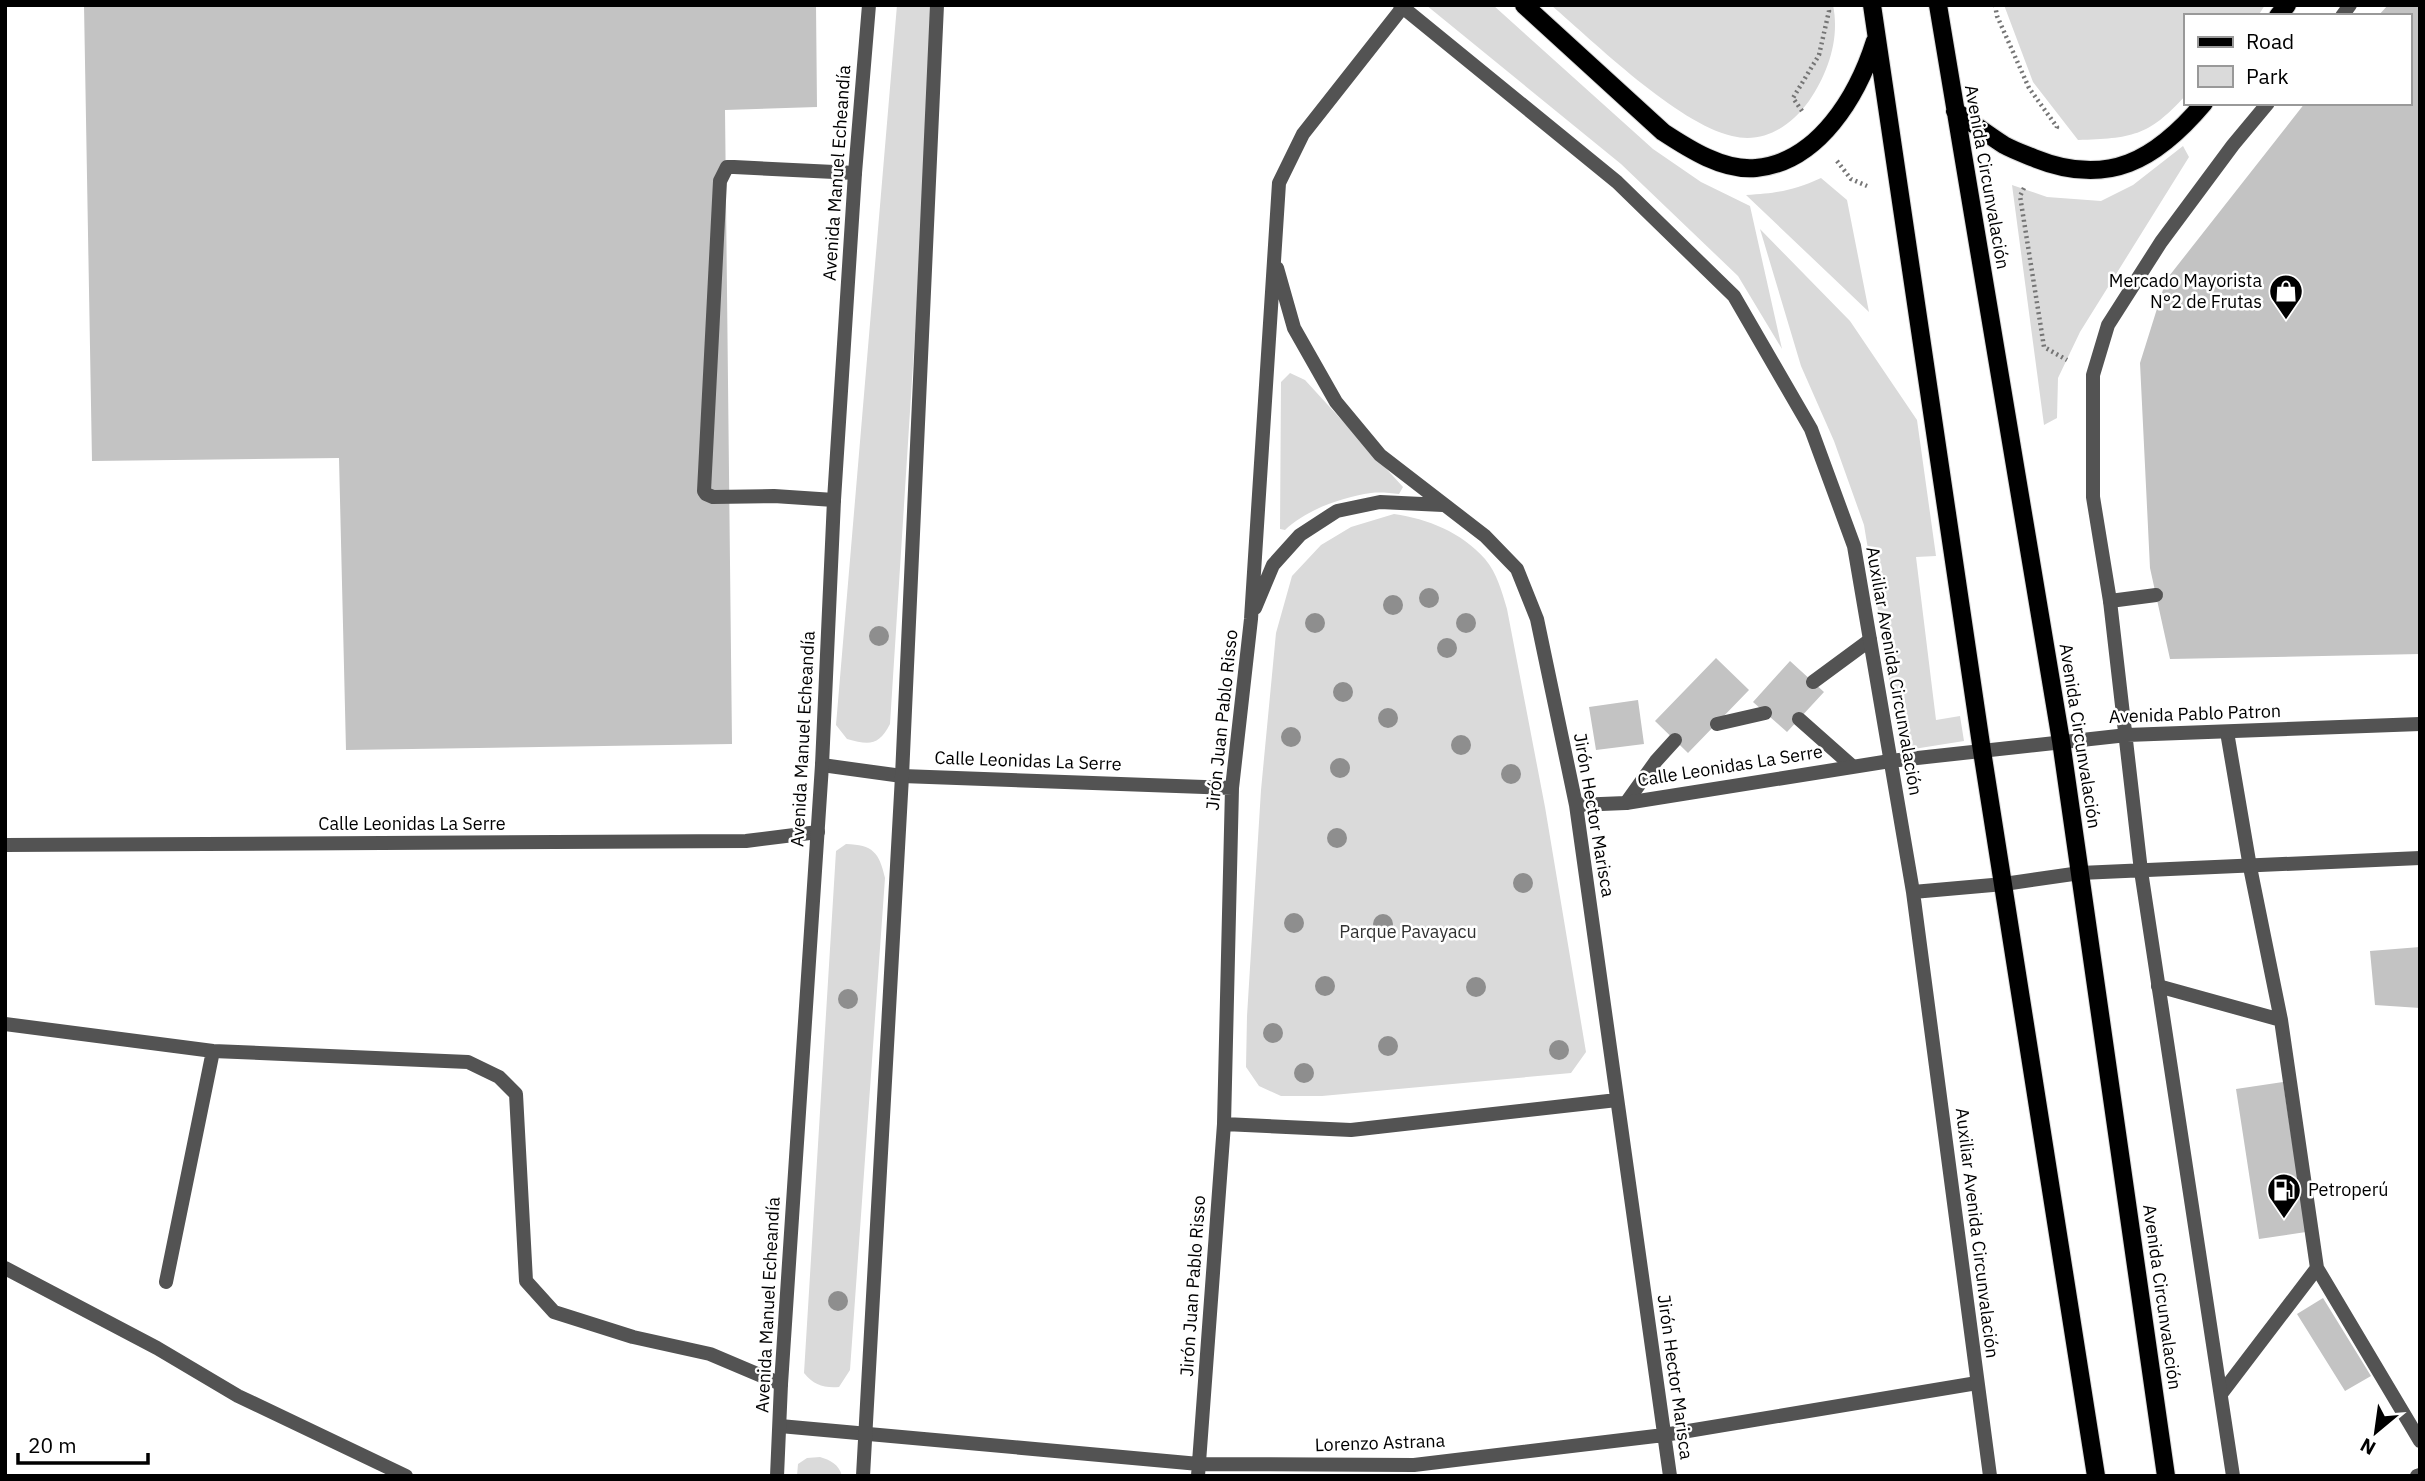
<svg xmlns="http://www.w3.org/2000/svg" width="2425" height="1481" viewBox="0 0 2425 1481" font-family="'IBM Plex Sans',sans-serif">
<rect width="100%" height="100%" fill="#fff"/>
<!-- green -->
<path fill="#dadada" d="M897,5h39l-46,719c-11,22 -21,21 -43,15l-11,-14z
M1426,5h67l160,144 48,33 49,24 32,143 -44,-73 -117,-112z
M1551,5h282c7,34 -5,68 -24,96 -18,25 -45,43 -77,35 -55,-13 -137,-93 -181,-131z
M2004,5h261l-7,11h-73v80c-37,41 -54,42 -107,44l-45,-58z
M2183,146l6,11 -109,175 -22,46 -1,40 -13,7 -32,-240 35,12 54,4 32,-16z
M1821,178l26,22 22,112 -123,-117c32,-2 46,-4 75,-17z
M1760,229l90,92 67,99 19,136 -20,1 20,163 24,-4 4,25 -63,10 -37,-226 -30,-84 -33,-75z
M1290,373l15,7 98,107 -4,7c-9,-1 -19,-2 -28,-1 -29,4 -65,17 -86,37l-5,-1 1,-147z
M1394,514c34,5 67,18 91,45 12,14 17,33 22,50l38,198 41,245 -15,21 -249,23h-41l-22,-10 -13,-19 1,-51 14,-226 15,-157 16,-57 29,-31 30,-18z
M846,844c27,1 33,8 39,34l-35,492 -11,17c-16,1 -25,-2 -35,-14l32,-522z
M820,1457c10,3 19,7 22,19h-45l1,-12 9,-6z"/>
<!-- building -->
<path fill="#c3c3c3" d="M84,5h732l1,102 -92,3 7,634 -386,6 -7,-292 -247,3z
M2388,5h32v649l-250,5 -20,-91 -10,-205 26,-83 139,-177h104v-87h-31z
M1716,658l33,32 -61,63 -33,-32z
M1790,661l34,31 -37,40 -34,-30z
M1638,700l6,44 -48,6 -7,-43z
M2420,947v61l-45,-3 -5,-54z
M2283,1082l23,150 -47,7 -23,-150z
M2323,1298l48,78 -26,15 -48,-77z"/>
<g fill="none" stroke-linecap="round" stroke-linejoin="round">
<!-- primary casing -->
<g stroke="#dbdbdb" stroke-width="20">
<path id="primary" d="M1524,5l139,127c26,17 60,39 93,36 63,-6 102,-73 119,-127
M1872,5l110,746 114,725
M1938,5l123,736 105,735
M2278,16l9,-11
M1955,111c16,11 32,23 49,34 9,5 20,9 30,13 74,30 122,2 170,-55"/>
</g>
<!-- path -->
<path stroke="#757575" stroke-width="4.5" stroke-dasharray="2 3.5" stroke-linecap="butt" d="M1995,5l2,11 32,72 28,39 -2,4
M1802,111l-9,-13 26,-43 10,-44 -1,-6
M1837,161l14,18 16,7
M2024,188l-4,8 24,151 23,13"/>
<!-- service -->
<path stroke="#535353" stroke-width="14" d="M834,500l-60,-4 -61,1 -7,-3 -2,-3 16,-310 7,-14h7l121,6
M1813,682l57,-42
M1799,719l53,47
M1717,724l48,-11
M2227,732l23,135 31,153 36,248 103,173
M1626,803l30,-42 19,-21
M2158,986l123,34
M5,1024l208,27 255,11 31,15 17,17 10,187 28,31 79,25 77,17 71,30
M5,1268l152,80 81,48 168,80
M166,1282l47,-231
M2221,1394l96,-126"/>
<!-- pedestrian -->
<path stroke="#535353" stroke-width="14" d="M2110,601l46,-6"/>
<!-- minor -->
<path stroke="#535353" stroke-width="14" d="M1277,268l17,60 42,74 44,53 105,81 32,33 20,50 39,186 94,671
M1255,608l18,-43 27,-30 37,-24 43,-9 63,3
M822,765l80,11 330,12
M1576,805l50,-2 264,-42
M5,845l741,-4 72,-9
M1224,1124l127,6 266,-30
M780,1426l419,38 215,1 250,-30 313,-52
M1198,1476l26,-352 8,-336 19,-169 28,-436 24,-49 100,-127
M2417,1476l3,-1"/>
<!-- tertiary -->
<path stroke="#535353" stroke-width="14" d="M1400,5l217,177 117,114 77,133 43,117 59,346 77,584
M2342,16l8,-11
M1890,761l237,-26 293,-11
M1913,892l91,-8 76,-11 340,-15
M777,1476l4,-92 41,-619 12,-265 21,-327 14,-168
M863,1476l39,-700 35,-771
M2233,1476l-92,-605 -31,-270 -17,-104v-122l15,-50 53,-83 72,-97 35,-42"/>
<!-- primary -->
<use href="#primary" stroke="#000" stroke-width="18"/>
</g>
<!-- trees -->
<g fill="#8e8e8e">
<circle cx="1429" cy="598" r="10"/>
<circle cx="1393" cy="605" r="10"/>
<circle cx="1315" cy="623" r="10"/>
<circle cx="1466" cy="623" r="10"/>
<circle cx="879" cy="636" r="10"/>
<circle cx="1447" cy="648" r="10"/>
<circle cx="1343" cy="692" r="10"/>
<circle cx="1388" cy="718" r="10"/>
<circle cx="1291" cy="737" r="10"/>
<circle cx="1461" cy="745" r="10"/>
<circle cx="1340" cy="768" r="10"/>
<circle cx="1511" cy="774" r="10"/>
<circle cx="1337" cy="838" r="10"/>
<circle cx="1523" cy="883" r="10"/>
<circle cx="1294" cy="923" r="10"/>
<circle cx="1383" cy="924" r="10"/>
<circle cx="1325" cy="986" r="10"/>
<circle cx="1476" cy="987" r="10"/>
<circle cx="848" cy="999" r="10"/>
<circle cx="1273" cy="1033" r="10"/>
<circle cx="1388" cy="1046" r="10"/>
<circle cx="1559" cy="1050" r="10"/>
<circle cx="1304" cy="1073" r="10"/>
<circle cx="838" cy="1301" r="10"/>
</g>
<!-- icons -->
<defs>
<g id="shop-pin" transform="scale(1.75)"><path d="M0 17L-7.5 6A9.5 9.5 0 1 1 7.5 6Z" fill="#000" stroke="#fff"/><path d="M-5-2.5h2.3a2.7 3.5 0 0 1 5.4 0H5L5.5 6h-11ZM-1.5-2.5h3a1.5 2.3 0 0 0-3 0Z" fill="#fff"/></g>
<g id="fuel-pin" transform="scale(1.75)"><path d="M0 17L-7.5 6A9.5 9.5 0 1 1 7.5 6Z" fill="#000" stroke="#fff"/><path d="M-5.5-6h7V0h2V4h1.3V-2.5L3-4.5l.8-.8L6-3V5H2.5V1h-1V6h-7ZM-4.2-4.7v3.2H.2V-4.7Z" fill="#fff"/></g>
</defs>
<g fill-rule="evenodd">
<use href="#shop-pin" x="2286" y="291"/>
<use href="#fuel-pin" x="2284" y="1190"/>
</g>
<g text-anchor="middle" stroke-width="5" stroke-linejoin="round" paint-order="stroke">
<!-- street labels -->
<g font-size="18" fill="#000" stroke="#fff">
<text transform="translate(837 173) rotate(-86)" y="6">Avenida Manuel Echeandía</text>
<text transform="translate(1987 177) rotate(80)" y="6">Avenida Circunvalación</text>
<text transform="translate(1894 671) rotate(80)" y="6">Auxiliar Avenida Circunvalación</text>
<text transform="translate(2195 714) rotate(-2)" y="6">Avenida Pablo Patron</text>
<text transform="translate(1222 720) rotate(-84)" y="6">Jirón Juan Pablo Risso</text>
<text transform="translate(2080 736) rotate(81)" y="6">Avenida Circunvalación</text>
<text transform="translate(803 739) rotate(-87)" y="6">Avenida Manuel Echeandía</text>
<text transform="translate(1028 761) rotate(2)" y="6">Calle Leonidas La Serre</text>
<text transform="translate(1730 766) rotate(-9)" y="6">Calle Leonidas La Serre</text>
<text transform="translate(1594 815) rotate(80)" y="6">Jirón Hector Marisca</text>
<text x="412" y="830">Calle Leonidas La Serre</text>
<text transform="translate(1977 1233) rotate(83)" y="6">Auxiliar Avenida Circunvalación</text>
<text transform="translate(1193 1286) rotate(-86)" y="6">Jirón Juan Pablo Risso</text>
<text transform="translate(2162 1297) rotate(82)" y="6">Avenida Circunvalación</text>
<text transform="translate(768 1305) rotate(-87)" y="6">Avenida Manuel Echeandía</text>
<text transform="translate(1675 1377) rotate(82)" y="6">Jirón Hector Marisca</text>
<text transform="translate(1380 1443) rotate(-2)" y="6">Lorenzo Astrana</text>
</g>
<!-- poi labels -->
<g font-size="18" fill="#000" stroke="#fff" text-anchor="end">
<text x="2262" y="287">Mercado Mayorista<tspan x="2262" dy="21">N°2 de Frutas</tspan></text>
<text x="2308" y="1196" text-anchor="start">Petroperú</text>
</g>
<!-- park labels -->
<g font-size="18" fill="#313131" stroke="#fff">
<text x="1408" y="938">Parque Pavayacu</text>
</g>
</g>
<!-- border -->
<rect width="2425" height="1481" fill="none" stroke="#000000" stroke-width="14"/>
<!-- legend -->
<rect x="2184" y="14" width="228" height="91" fill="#ffffff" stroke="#999999" stroke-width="2"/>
<rect x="2198" y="37" width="35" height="10" fill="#000000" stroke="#999999" stroke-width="2"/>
<text x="2246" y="49" font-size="21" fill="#000000">Road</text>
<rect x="2198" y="66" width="35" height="21" fill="#dadada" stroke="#999999" stroke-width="2"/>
<text x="2246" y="84" font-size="21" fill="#000000">Park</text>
<!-- north arrow -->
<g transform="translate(2376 1432) rotate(209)" stroke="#ffffff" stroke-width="5" paint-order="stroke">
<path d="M0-5L12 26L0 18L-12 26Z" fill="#000000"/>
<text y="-10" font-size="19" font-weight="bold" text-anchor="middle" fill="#000000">N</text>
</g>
<!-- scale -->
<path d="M18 1453v10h130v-10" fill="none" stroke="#000000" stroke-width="3.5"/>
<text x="28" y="1453" font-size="21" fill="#000000" stroke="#ffffff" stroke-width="5" paint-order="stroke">20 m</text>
</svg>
